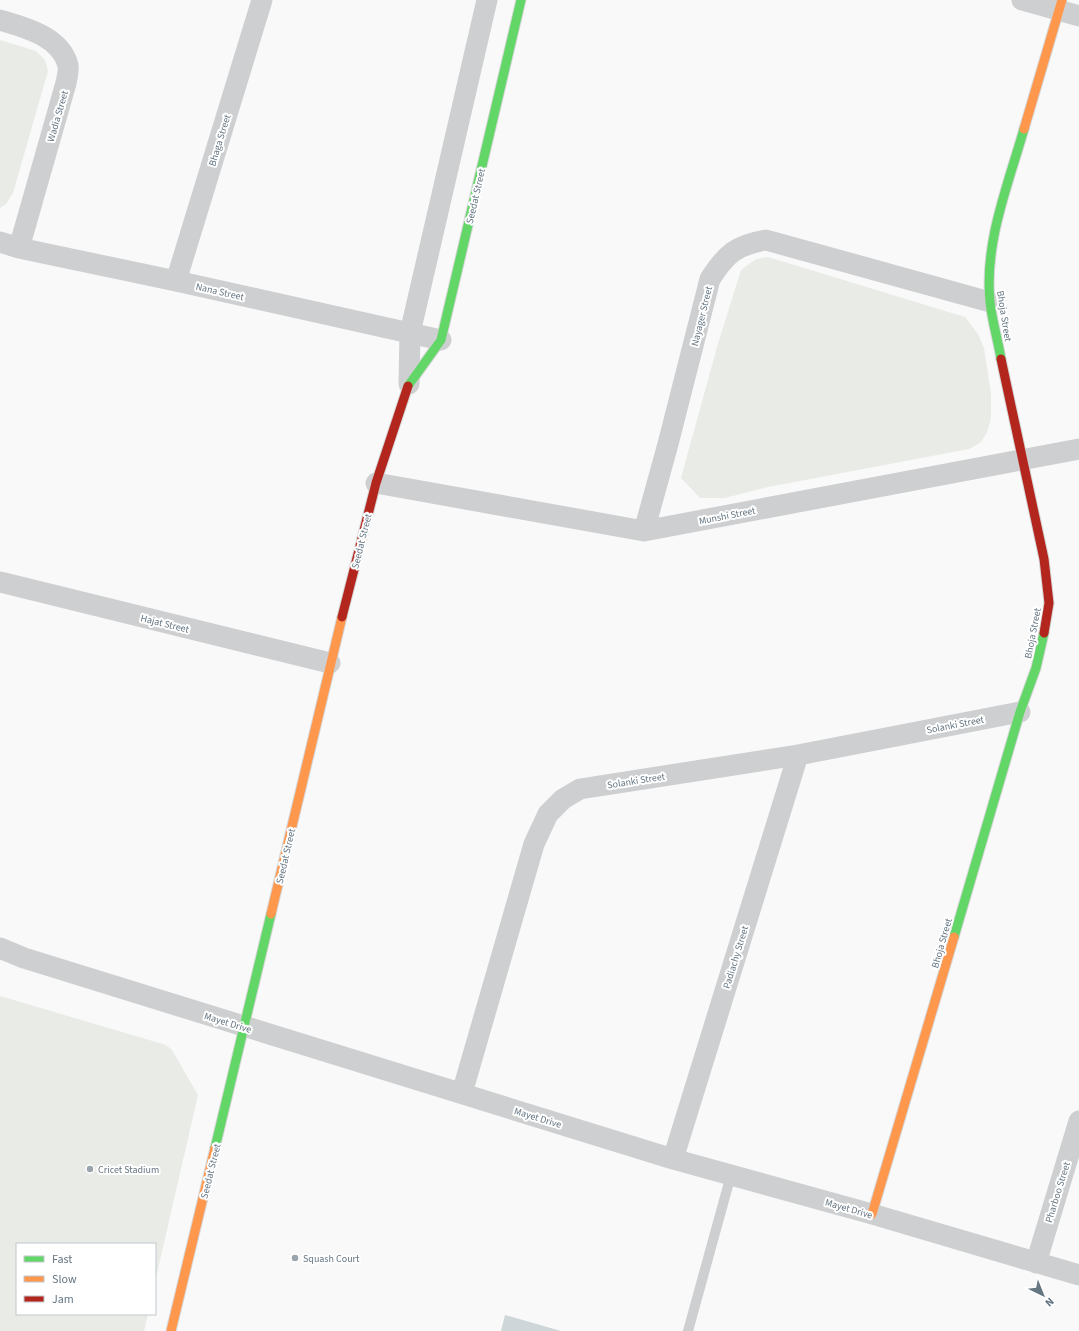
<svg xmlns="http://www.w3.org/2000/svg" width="1079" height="1331" viewBox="0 0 1079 1331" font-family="'Source Sans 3',sans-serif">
<rect width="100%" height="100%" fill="#f9f9f9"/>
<!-- green -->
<path fill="#e8ebe6" d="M0,40l36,11 9,9 3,11 -35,122 -7,11 -6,4z
M768,257l197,60 13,17 6,14 7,46v24l-4,15 -7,10 -11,6 -201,38 -43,11h-25l-19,-20 36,-131 24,-77 15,-11z
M0,996l166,49 6,5 26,45 -43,187v-38h-138v70h131l-4,17h-144z"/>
<!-- water -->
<path fill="#ced6d9" d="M505,1315l56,16h-60z"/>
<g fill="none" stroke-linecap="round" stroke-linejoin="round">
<!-- fast casing -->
<g stroke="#d5d6d7" stroke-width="11">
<path id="fast" d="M1001,359c-3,-19 -9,-38 -11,-57 -6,-59 18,-117 34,-173
M408,386l33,-46 80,-340
M954,937l66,-225 16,-44 8,-35
M215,1148l56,-234"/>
</g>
<!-- slow casing -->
<g stroke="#d5d6d7" stroke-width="11">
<path id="slow" d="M1024,129l38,-129
M271,914l71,-297
M872,1214l82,-277
M171,1331l44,-183"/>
</g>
<!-- jam casing -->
<g stroke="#d5d6d7" stroke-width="11">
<path id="jam" d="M1001,359l43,200 5,44 -5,30
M342,617l34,-134 32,-97"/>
</g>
<!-- lane -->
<path stroke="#cecfd0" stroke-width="10" d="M688,1331l43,-156"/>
<!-- street -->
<path stroke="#cecfd0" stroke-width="21" d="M1022,0l57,16
M0,20c24,7 60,16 68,45 1,5 -1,13 -2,18l-47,165
M0,242l19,6 157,33 265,59
M176,281l86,-281
M409,384l1,-51 77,-333
M376,483l268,48 435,-82
M644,531l24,-87 42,-165c16,-25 26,-34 56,-39l224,62
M0,582l330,81
M0,948l24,10 649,201 199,55 207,61
M462,1093l72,-249 14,-30 15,-15 17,-10 218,-34 222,-43
M673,1159l125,-404
M1036,1263l43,-142"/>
<!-- fast -->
<use href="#fast" stroke="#63d668" stroke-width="9"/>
<!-- slow -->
<use href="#slow" stroke="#ff974d" stroke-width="9"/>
<!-- jam -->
<use href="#jam" stroke="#b3261e" stroke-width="9"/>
</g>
<!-- markers -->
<g fill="#99a4ac" stroke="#fff" stroke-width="1.5">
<circle cx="90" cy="1169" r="4"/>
<circle cx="295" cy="1258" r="4"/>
</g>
<g text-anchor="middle" stroke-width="4" stroke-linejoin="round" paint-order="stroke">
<!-- street labels -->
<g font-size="10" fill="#657683" stroke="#fff">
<text transform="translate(57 116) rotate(-74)" y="4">Wadia Street</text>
<text transform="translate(219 140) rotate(-73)" y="4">Bhaga Street</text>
<text transform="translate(475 196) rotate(-77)" y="4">Seedat Street</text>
<text transform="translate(220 291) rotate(13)" y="4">Nana Street</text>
<text transform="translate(701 316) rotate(-76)" y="4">Nayager Street</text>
<text transform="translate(1005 316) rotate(81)" y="4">Bhoja Street</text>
<text transform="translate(727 515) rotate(-11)" y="4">Munshi Street</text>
<text transform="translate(361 541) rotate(-76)" y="4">Seedat Street</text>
<text transform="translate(165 623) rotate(14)" y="4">Hajat Street</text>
<text transform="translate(1032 633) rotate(-79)" y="4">Bhoja Street</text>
<text transform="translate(955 724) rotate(-11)" y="4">Solanki Street</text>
<text transform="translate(636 780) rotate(-9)" y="4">Solanki Street</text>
<text transform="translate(285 856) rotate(-77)" y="4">Seedat Street</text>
<text transform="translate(941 943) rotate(-74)" y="4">Bhoja Street</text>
<text transform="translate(735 957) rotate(-73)" y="4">Padiachy Street</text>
<text transform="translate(228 1022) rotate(17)" y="4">Mayet Drive</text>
<text transform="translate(538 1117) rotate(17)" y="4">Mayet Drive</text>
<text transform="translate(210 1171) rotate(-76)" y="4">Seedat Street</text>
<text transform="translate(1057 1192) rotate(-73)" y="4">Pharboo Street</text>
<text transform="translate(849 1208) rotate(16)" y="4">Mayet Drive</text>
</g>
<!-- poi labels -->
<g font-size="10" fill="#657683" stroke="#fff" text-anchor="start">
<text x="98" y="1173">Cricet Stadium</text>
<text x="303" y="1262">Squash Court</text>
</g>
</g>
<!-- legend -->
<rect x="16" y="1243" width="140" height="72" fill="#ffffff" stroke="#c1c8cd"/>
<rect x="24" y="1256" width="20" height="6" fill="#63d668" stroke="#c1c8cd"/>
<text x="52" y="1263" font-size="12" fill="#657683">Fast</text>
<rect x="24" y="1276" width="20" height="6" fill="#ff974d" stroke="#c1c8cd"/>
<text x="52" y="1283" font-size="12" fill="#657683">Slow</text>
<rect x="24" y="1296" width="20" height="6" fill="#b3261e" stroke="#c1c8cd"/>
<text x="52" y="1303" font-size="12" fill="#657683">Jam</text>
<!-- north arrow -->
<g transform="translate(1043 1295) rotate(137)" stroke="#ffffff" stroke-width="3" paint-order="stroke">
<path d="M0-3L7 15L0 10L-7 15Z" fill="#657683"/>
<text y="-6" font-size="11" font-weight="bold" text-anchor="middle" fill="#657683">N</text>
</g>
</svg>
